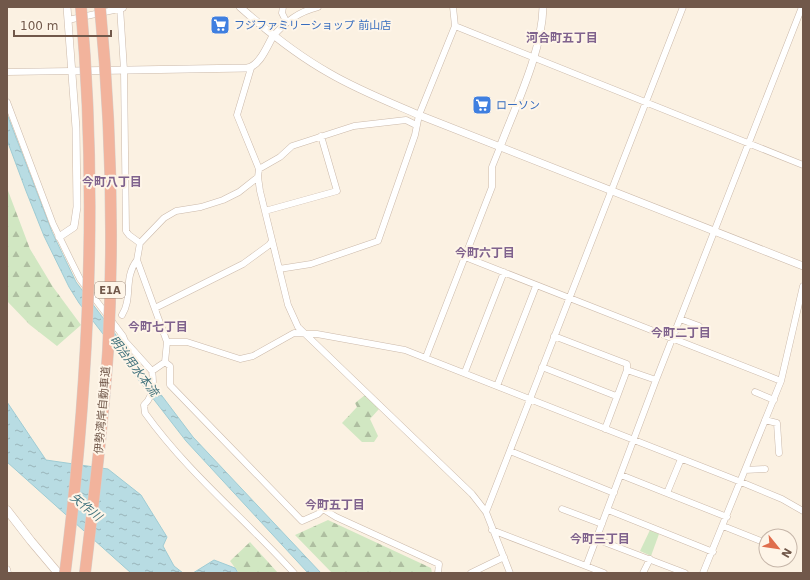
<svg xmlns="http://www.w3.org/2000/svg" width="810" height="580" viewBox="0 0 810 580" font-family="'DejaVu Sans','Noto Sans JP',sans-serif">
<defs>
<pattern id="forest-firs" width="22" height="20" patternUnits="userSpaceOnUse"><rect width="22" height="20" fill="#d1e7c2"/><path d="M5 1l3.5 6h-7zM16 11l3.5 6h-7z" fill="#aebea0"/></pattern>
<pattern id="water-ripples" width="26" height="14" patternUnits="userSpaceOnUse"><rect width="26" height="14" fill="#b8dce3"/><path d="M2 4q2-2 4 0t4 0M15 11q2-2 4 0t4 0" fill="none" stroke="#9ab5ba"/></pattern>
</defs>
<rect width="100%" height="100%" fill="#fbf1e2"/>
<!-- forest -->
<path fill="url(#forest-firs)" d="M7,188l23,61 23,38 28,38 -24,21 -27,-21 -23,-24z
M365,395l14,14 -9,10 8,17 -4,6h-12l-20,-19 15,-16 -2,-4z
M328,520l103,48 1,5h-100l-37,-38z
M250,542l28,31h-39l-9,-12z"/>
<!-- park -->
<path fill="#d1e7c2" d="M650,530l9,4 -8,22 -11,-5z"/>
<!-- water -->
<path fill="url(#water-ripples)" stroke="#9fccd4" d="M7,114l45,118 24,50 117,155 128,136h-13l-122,-132 -107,-138 -10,-16 -25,-51 -18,-45 -19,-51z
M7,402l39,58 62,9 33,26 26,42 -4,9 11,20 9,7h-52l-124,-111z
M214,560l21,8 3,5h-45z"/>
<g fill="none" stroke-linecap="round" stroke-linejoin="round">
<!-- minor casing -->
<g stroke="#cbb9aa" stroke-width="7">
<path id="minor" d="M120,7l4,63 2,161 3,4 11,8
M283,7l-1,6 4,8
M68,20l55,-12
M455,26l348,139
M273,36c14,-15 25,-24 45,-29
M251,68l-14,47 22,54 -1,8 2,14 28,114 10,22 174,167 14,18 24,61
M7,72l65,-1
M7,102l46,122 18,37 9,18 43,57 2,5 27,30
M259,169l21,-12 12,-11 62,-20 52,-6 10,5
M258,177l-19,15 -16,8 -22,7 -25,4 -12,7 -24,25 -3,17 30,82 -2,20 -13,9c2,12 2,25 -8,34l1,8c43,60 100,106 149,160
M265,211l72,-20 -16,-55
M465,257c105,42 211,82 316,124
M279,269l32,-5 67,-23 37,-106 4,-20 36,-89 -2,-19
M155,308l88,-44 26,-19 3,-4
M122,315c11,-17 1,-37 15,-55
M680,319l19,7
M554,336l73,28v6l-22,59
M167,342h20l53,17 13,-3 41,-23 23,1 88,16 336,132 41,17 21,12
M426,357l66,-170v-20l8,-20
M165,362l5,4v19l132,136 16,-7 5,-5 13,8 103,47 -1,9
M542,367l74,29
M627,370l29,10
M465,372l39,-100
M497,386l39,-100
M755,392l19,8
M765,420l12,3 2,30
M510,451l104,42
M745,470l20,-1
M621,475l106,42
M667,493l14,-34
M562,509l40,15
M608,510l105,42
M486,512l197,-505
M723,526l43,17
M492,530l94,36 70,-186 146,-373
M596,539l89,34
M586,566l18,7
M7,569l1,4
M471,573l33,-16
M643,573l7,-14
M703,573l78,-192 22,-95"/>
</g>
<!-- tertiary casing -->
<g stroke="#cbb9aa" stroke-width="8">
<path id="tertiary" d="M240,7c28,25 57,48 89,66 29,17 60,29 90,42l384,151
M72,71l175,-3c13,-2 20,-22 26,-32
M500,147c16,-42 42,-95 43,-140
M59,237l15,-10 3,-20 -1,-79 -9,-121"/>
</g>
<!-- secondary casing -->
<g stroke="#d0bbaa" stroke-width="9">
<path id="secondary" d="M7,510l24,31 27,32"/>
</g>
<!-- minor -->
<use href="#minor" stroke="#fff" stroke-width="6"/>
<!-- tertiary -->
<use href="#tertiary" stroke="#fff" stroke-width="7"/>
<!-- secondary -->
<use href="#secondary" stroke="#fff" stroke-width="8"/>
<!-- motorway-bridge casing -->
<g stroke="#d7d0cc" stroke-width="12" stroke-linecap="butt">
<path id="motorway-bridge" d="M65,573c24,-188 33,-377 16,-566
M85,573c9,-74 18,-148 23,-222 6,-115 3,-230 -8,-344"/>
</g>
<!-- motorway-bridge -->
<use href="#motorway-bridge" stroke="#f2b39c" stroke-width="11"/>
</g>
<!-- icons -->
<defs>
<g id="supermarket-square" transform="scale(1)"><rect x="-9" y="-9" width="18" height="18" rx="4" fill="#3f7fe0" stroke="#fef5e8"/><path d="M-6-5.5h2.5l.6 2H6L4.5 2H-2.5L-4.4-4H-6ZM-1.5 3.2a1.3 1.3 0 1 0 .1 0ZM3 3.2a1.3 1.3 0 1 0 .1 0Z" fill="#fff"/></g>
</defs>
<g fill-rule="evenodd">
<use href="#supermarket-square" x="220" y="25"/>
<use href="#supermarket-square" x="482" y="105"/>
</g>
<g text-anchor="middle" stroke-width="4" stroke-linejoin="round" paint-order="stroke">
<!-- shield labels -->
<rect fill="#fef5e8" stroke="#9b8779" stroke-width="1" x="95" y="282" width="30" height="16" rx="3"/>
<g font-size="10" font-weight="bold" fill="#71584a">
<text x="110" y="294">E1A</text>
</g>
<!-- shop labels -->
<g font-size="11" fill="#366cbe" stroke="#fef5e8" text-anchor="start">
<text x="234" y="29">フジファミリーショップ 前山店</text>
<text x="496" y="109">ローソン</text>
</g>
<!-- street labels -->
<g font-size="11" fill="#71584a" stroke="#fef5e8">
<text transform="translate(102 410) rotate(-85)" y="4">伊勢湾岸自動車道</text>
</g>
<!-- neighbourhood labels -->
<g font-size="12" font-weight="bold" fill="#7f628d" stroke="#fef5e8">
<text x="562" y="42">河合町五丁目</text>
<text x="112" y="186">今町八丁目</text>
<text x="485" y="257">今町六丁目</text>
<text x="158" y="331">今町七丁目</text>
<text x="681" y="337">今町二丁目</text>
<text x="335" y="509">今町五丁目</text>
<text x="600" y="543">今町三丁目</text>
</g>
<!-- water labels -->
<g font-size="12" font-style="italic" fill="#42737d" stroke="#fef5e8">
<text transform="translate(134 366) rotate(53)" y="4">明治用水本流</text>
<text transform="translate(86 507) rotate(39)" y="4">矢作川</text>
</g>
</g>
<!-- border -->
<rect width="810" height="580" fill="none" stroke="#71584a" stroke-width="16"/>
<!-- north arrow -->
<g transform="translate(778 548) rotate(120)"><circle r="19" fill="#fef5e8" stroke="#c6b6a9"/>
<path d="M0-3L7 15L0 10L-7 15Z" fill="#df6e4d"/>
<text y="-6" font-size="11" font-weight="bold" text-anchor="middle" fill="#71584a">N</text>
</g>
<!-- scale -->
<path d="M14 30v6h97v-6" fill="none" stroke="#71584a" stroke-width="2"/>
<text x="20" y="30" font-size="12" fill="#71584a" stroke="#fef5e8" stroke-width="3" paint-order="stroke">100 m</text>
</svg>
